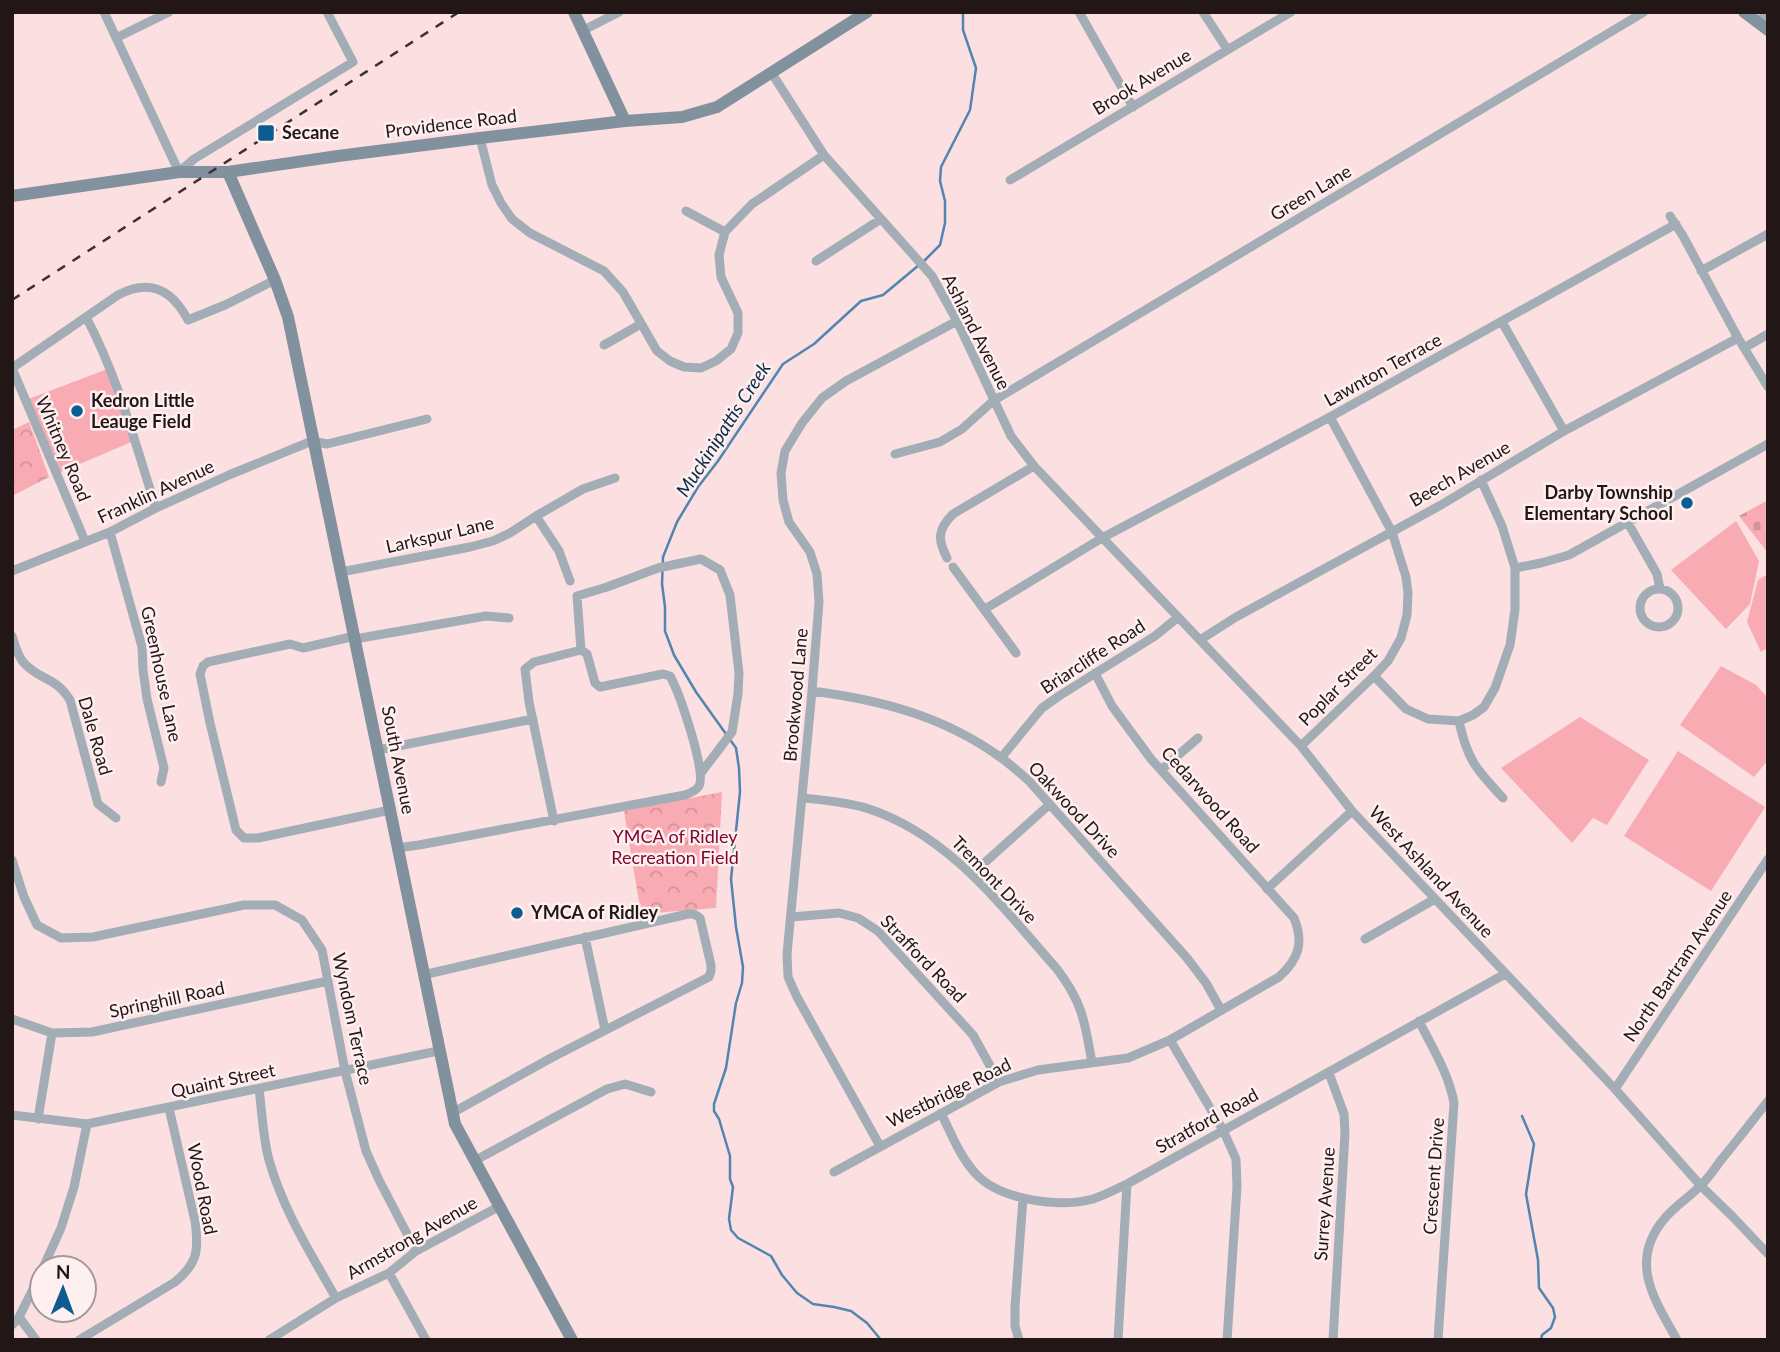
<svg xmlns="http://www.w3.org/2000/svg" width="1780" height="1352" viewBox="0 0 1780 1352" font-family="Lato,sans-serif">
<defs>
<pattern id="cemetery-stones" width="16" height="16" patternUnits="userSpaceOnUse" patternTransform="scale(1.75)"><rect width="16" height="16" fill="#f8abb3"/><path d="M2 7V4a2 2 0 0 1 4 0v3zM10 15v-3a2 2 0 0 1 4 0v3z" fill="#d49299"/></pattern>
<pattern id="park-crowns" width="20" height="18" patternUnits="userSpaceOnUse" patternTransform="scale(1.75)"><rect width="20" height="18" fill="#f8abb3"/><path d="M2 6a3 3 0 1 1 6 0M12 15a3 3 0 1 1 6 0" fill="none" stroke="#d49299"/></pattern>
</defs>
<rect width="100%" height="100%" fill="#fbdfe1"/>
<!-- cemetery -->
<path fill="url(#cemetery-stones)" d="M1768,500v53l-29,-37z"/>
<!-- park -->
<path fill="url(#park-crowns)" d="M29,422l20,55 -35,18 -2,-7v-58z
M722,792l-6,116 -75,6 -17,-103z"/>
<!-- pitch -->
<path fill="#f8abb3" d="M110,368l24,73 -78,33 -30,-74z
M1736,521l23,40 -9,43 -24,25 -55,-59z
M1768,574v74l-7,4 -14,-30 11,-42z
M1721,666l35,19 12,13v62l-14,17 -74,-52z
M1580,717l69,43 -42,65 -14,-7 -21,25 -71,-75z
M1678,751l87,56 -54,84 -87,-55z"/>
<g fill="none" stroke-linecap="round" stroke-linejoin="round">
<!-- stream -->
<path stroke="#5285b0" stroke-width="2.5" d="M924,261l16,-16 5,-22v-22l-5,-20 1,-14 29,-57 6,-42 -13,-38v-18
M1522,1116l12,28 -8,50 12,66 1,28 14,20 2,9 -4,11 -9,7 -1,5
M881,1340l-14,-17 -16,-12 -17,-4 -21,-3 -16,-11 -15,-18 -11,-19 -33,-18 -7,-8 -2,-11 4,-32 -3,-8v-23l-11,-37 -5,-8v-7l12,-36 10,-65 6,-20 1,-16 -7,-40 -5,-48 9,-87 -1,-24 -3,-20 -40,-56 -22,-37 -9,-24v-24l-3,-23 1,-27 14,-35 21,-35 20,-26 65,-97 31,-20 47,-43 22,-6 36,-30"/>
<!-- street -->
<path stroke="#a3adb6" stroke-width="9" d="M104,12l75,160 15,-13 159,-97 -26,-50
M1079,12l54,95
M1203,12l24,37
M1756,21l12,-6
M582,31l37,-19
M116,38l53,-26
M771,72l53,83 108,121 25,45 54,115 23,30 267,280 51,65 263,278 86,97 31,30 36,38
M480,138l12,47 9,18 11,16 18,14 74,38 19,21 34,59 13,10 14,6 17,1 15,-7 15,-12 7,-16v-20l-17,-36 -2,-22 6,-23 27,-28 72,-49
M1010,180l281,-168
M686,211l39,21
M1670,216l13,20 55,102 30,49
M816,261l65,-42
M1701,271l67,-37
M86,317c32,60 49,126 70,191
M1502,322l62,109
M604,345l37,-21
M1744,348l24,-14
M12,368l106,-73c32,-17 54,-5 70,25l37,-15 50,-25
M12,368l73,173
M895,454l45,-12 22,-13 31,-28 651,-389
M536,516l23,35 11,30
M1628,523l29,51 3,15
M110,532l32,115 1,23 4,29 17,69 -3,14
M947,558c-10,-19 -9,-29 6,-44l81,-48
M953,567l63,86
M1515,568l26,-5 28,-8 199,-111
M12,571l98,-39 46,-24 73,-33 83,-34 15,3 100,-25
M341,572l129,-25 23,-6 17,-8 26,-17 47,-27 32,-11
M1640 608a19 19 0 1 1 38 0a19 19 0 1 1-38 0Z
M985,609l117,-71 228,-121 346,-193
M12,636c3,9 6,21 12,27 15,17 31,13 46,37l28,104 18,14
M355,636l-52,12 -13,-4 -82,18 -5,4 -3,8 10,49 26,107 8,8h14l132,-28
M355,639l131,-23 23,2
M1200,640l36,-23 205,-112 123,-74 174,-93
M581,650l-4,-54 30,-9 51,-19 43,-9 19,11 10,25 9,78 -1,21 -6,38 -31,41
M1374,676l32,33 22,10 31,2 14,-6 11,-8 11,-19 15,-43 5,-35v-42l-13,-42 -21,-46
M812,691c69,9 131,25 188,66 10,7 20,16 29,24l158,177 19,25 15,27
M1459,721c8,39 18,49 44,77
M1301,746l73,-70 14,-15 13,-23 6,-23 1,-22 -2,-16 -14,-45 -62,-115
M378,750l155,-31
M1001,758l41,-50 17,-12 96,-60 22,-18
M1161,770l37,-32
M803,798c21,2 43,4 63,10 83,26 136,99 191,161 26,34 28,54 35,94
M554,821l-25,-119 -4,-33 9,-7 47,-12
M397,848l22,-3 266,-50c5,-2 11,-4 14,-9 8,-14 -20,-94 -29,-110l-7,-2 -63,13 -5,-4 -8,-29 -6,-4
M12,860l12,37 13,28 24,13 32,-1 151,-32h31l27,15 20,30 23,121 21,80 13,29 37,71
M972,874l78,-70
M1267,889l85,-78
M791,917l48,-4 19,5 20,13 95,104 26,47
M585,937l20,93
M1365,939l70,-40
M423,975l265,-61h6l6,4 11,47v6l-2,6 -158,81 -99,55
M12,1019l40,14 40,-1 236,-51
M1419,1021c13,26 30,53 35,82l-16,237
M1170,1040l53,90 13,29 1,28 -10,153
M1329,1073l15,41 1,19 -12,207
M259,1089c3,23 4,49 10,71 14,50 42,94 67,138
M1615,1089l153,-230
M941,1113c10,20 19,44 35,61 24,26 83,34 117,25 12,-4 23,-10 34,-15l378,-210
M12,1115l75,9 351,-73
M38,1119l14,-86
M880,1146l-83,-149 -9,-20 -1,-23 25,-263 7,-89 -2,-28 -7,-22 -21,-30 -6,-22 -2,-27 4,-22 17,-28 20,-25 24,-17 111,-60
M474,1161l133,-72 18,-5 26,8
M834,1172l165,-90 39,-12 90,-12 42,-18 109,-63c20,-18 25,-35 15,-59l-143,-159 -39,-53 -17,-33
M43,1268l18,-40 13,-41 13,-63
M389,1273l37,67
M19,1317l17,23
M12,1325l7,-8 23,-46
M79,1340l96,-58c23,-19 24,-32 20,-61l-26,-113
M269,1340l67,-42 53,-25 27,-22 84,-45
M1019,1340l-4,-14v-19l8,-109
M1118,1340l9,-156
M1677,1340c-23,-41 -49,-79 -12,-122 11,-13 25,-21 36,-33 8,-7 14,-17 20,-25 16,-19 31,-39 47,-59"/>
<!-- secondary -->
<path stroke="#82919e" stroke-width="12" d="M574,12l51,109
M1744,12l24,18
M228,172l47,108 13,37 167,807 117,216
M12,196l167,-24h49l110,-16 142,-18 145,-17 57,-4 35,-10 150,-95"/>
<!-- rail -->
<path stroke="#3e3031" stroke-width="2.5" stroke-dasharray="9 9" stroke-linecap="butt" d="M12,300l447,-288"/>
</g>
<!-- markers -->
<g fill="#0d5c8f" stroke="#fef0f1" stroke-width="2.5">
<rect x="257" y="124" width="18" height="18" rx="3.5"/>
<circle cx="77" cy="411" r="7"/>
<circle cx="1687" cy="503" r="7"/>
<circle cx="517" cy="913" r="7"/>
</g>
<g text-anchor="middle" stroke-width="5" stroke-linejoin="round" paint-order="stroke">
<!-- street labels -->
<g font-size="18" fill="#221617" stroke="#fef0f1">
<text transform="translate(1142 82) rotate(-31)" y="6">Brook Avenue</text>
<text transform="translate(451 124) rotate(-7)" y="6">Providence Road</text>
<text transform="translate(1311 193) rotate(-31)" y="6">Green Lane</text>
<text transform="translate(976 332) rotate(63)" y="6">Ashland Avenue</text>
<text transform="translate(1383 370) rotate(-29)" y="6">Lawnton Terrace</text>
<text transform="translate(63 449) rotate(67)" y="6">Whitney Road</text>
<text transform="translate(1460 474) rotate(-30)" y="6">Beech Avenue</text>
<text transform="translate(156 492) rotate(-25)" y="6">Franklin Avenue</text>
<text transform="translate(440 535) rotate(-13)" y="6">Larkspur Lane</text>
<text transform="translate(1093 657) rotate(-33)" y="6">Briarcliffe Road</text>
<text transform="translate(161 674) rotate(78)" y="6">Greenhouse Lane</text>
<text transform="translate(1338 687) rotate(-45)" y="6">Poplar Street</text>
<text transform="translate(796 695) rotate(-85)" y="6">Brookwood Lane</text>
<text transform="translate(95 736) rotate(74)" y="6">Dale Road</text>
<text transform="translate(398 760) rotate(79)" y="6">South Avenue</text>
<text transform="translate(1210 800) rotate(48)" y="6">Cedarwood Road</text>
<text transform="translate(1074 810) rotate(47)" y="6">Oakwood Drive</text>
<text transform="translate(1431 872) rotate(47)" y="6">West Ashland Avenue</text>
<text transform="translate(994 880) rotate(46)" y="6">Tremont Drive</text>
<text transform="translate(923 959) rotate(46)" y="6">Strafford Road</text>
<text transform="translate(1678 966) rotate(-56)" y="6">North Bartram Avenue</text>
<text transform="translate(167 1000) rotate(-12)" y="6">Springhill Road</text>
<text transform="translate(352 1019) rotate(78)" y="6">Wyndom Terrace</text>
<text transform="translate(223 1081) rotate(-12)" y="6">Quaint Street</text>
<text transform="translate(949 1093) rotate(-26)" y="6">Westbridge Road</text>
<text transform="translate(1207 1121) rotate(-29)" y="6">Stratford Road</text>
<text transform="translate(1434 1176) rotate(-86)" y="6">Crescent Drive</text>
<text transform="translate(202 1189) rotate(79)" y="6">Wood Road</text>
<text transform="translate(1325 1204) rotate(-86)" y="6">Surrey Avenue</text>
<text transform="translate(412 1238) rotate(-30)" y="6">Armstrong Avenue</text>
</g>
<!-- poi labels -->
<g font-size="18" font-weight="bold" fill="#221617" stroke="#fef0f1" text-anchor="start">
<text x="282" y="139">Secane</text>
<text x="91" y="407">Kedron Little<tspan x="91" dy="21">Leauge Field</tspan></text>
<text x="1673" y="499" text-anchor="end">Darby Township<tspan x="1673" dy="21">Elementary School</tspan></text>
<text x="531" y="919">YMCA of Ridley</text>
</g>
<!-- park labels -->
<g font-size="18" fill="#7d042b" stroke="#fef0f1">
<text x="675" y="843">YMCA of Ridley<tspan x="675" dy="21">Recreation Field</tspan></text>
</g>
<!-- water labels -->
<g font-size="19" font-style="italic" fill="#0a2c45" stroke="#fef0f1">
<text transform="translate(723 429) rotate(-57)" y="7">Muckinipattis Creek</text>
</g>
</g>
<!-- border -->
<rect width="1780" height="1352" fill="none" stroke="#221617" stroke-width="28"/>
<!-- north arrow -->
<g transform="translate(63 1289) rotate(1)"><circle r="33" fill="#fef0f1" stroke="#a6999a" stroke-width="2"/>
<path d="M0-5L12 26L0 18L-12 26Z" fill="#0d5c8f"/>
<text y="-10" font-size="19" font-weight="bold" text-anchor="middle" fill="#221617">N</text>
</g>
</svg>
